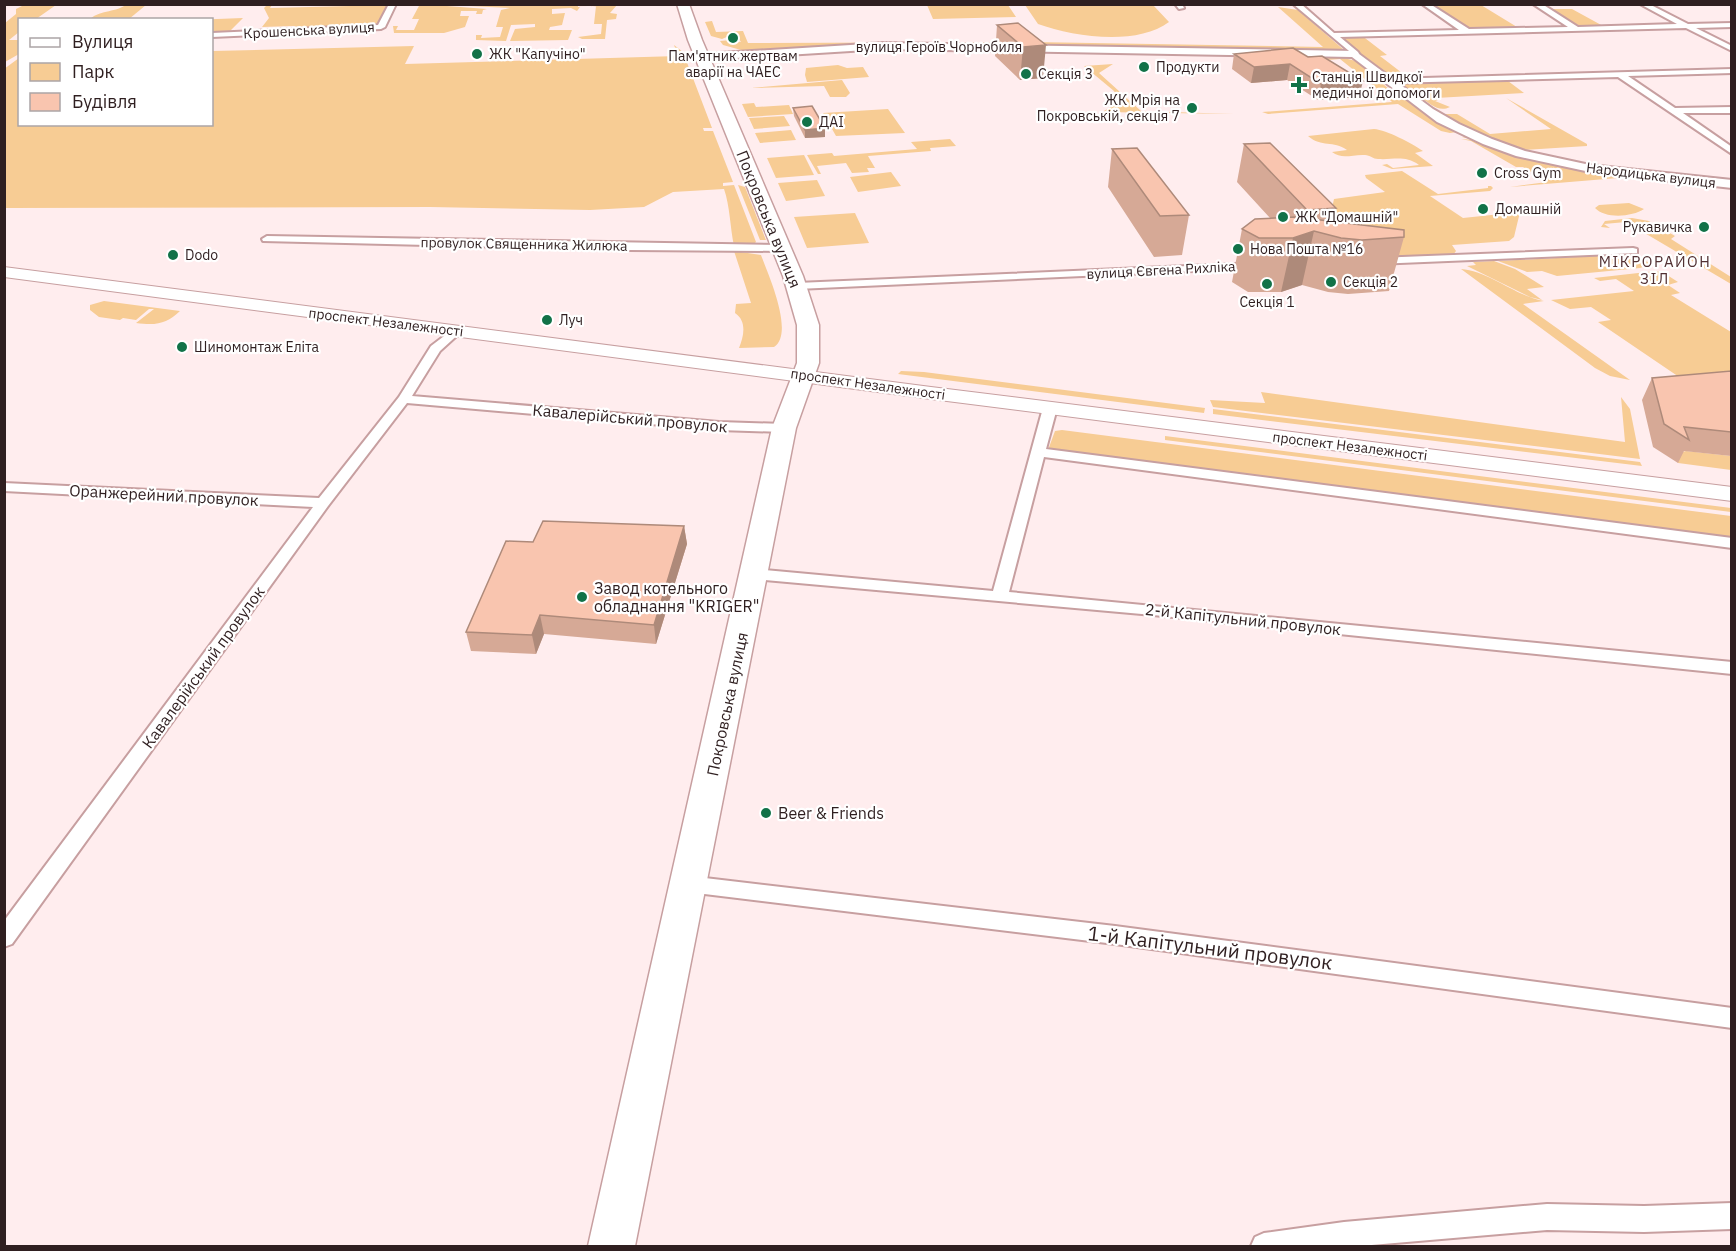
<svg xmlns="http://www.w3.org/2000/svg" width="1736" height="1251" viewBox="0 0 1736 1251" font-family="'IBM Plex Sans',sans-serif">
<rect width="100%" height="100%" fill="#ffedee"/>
<!-- green -->
<path fill="#f7cc94" d="M127,4l19,1 -17,14h-39c12,-10 26,-6 37,-15z
M420,4l67,5 -4,1 -1,4h-6l1,-3h-16l-1,5h9l-4,11 -21,6h-50l-1,-7h5l-2,4h18l5,-11h-7z
M24,5h32l-20,14 -16,1 -1,12 -10,8h10v14l-14,8v-39l11,-9v-5z
M267,5h5l-2,3 120,-3 -10,19 -72,5 -15,-3 -31,1 7,-9 -5,-10z
M578,5v2l39,-2 -7,8 7,1 -1,5 -9,1 -2,19h-23l-4,-2 23,-3 1,-10h-8l2,-18 -16,1 -3,4 -6,-3 -19,1v5l13,-1 -3,12 -12,2 -1,3h23l-4,10 -58,1 5,-12 20,-2v-3l-24,1 -5,16 -30,-1v-5h6l-1,3 19,-1 3,-10h-7l5,-17 9,-2 -61,-3z
M927,5h81l8,12 -83,2z
M1025,5h128l16,17c-32,24 -95,15 -131,2z
M1431,5h50l36,22 -49,1z
M1278,7l20,3 46,40 -382,-5 -210,8 -29,-8 -3,-4 11,-1 10,2 -4,-6 -5,1 -1,-2 5,-2 -14,6 -11,-3 -6,-14 7,-1 4,11 27,-1 5,12 284,-1 291,5z
M1549,9h23l31,17h-23z
M243,18l-13,13h17l7,-3 -2,3 -40,3v-14h-21z
M1361,35l26,20 -7,1 26,20 17,2h-32l-46,-36 -2,-5z
M674,45l9,7 29,76h-9l1,3h9l20,51 -10,1v3l11,-1 22,57 -2,2 -20,2c-4,-19 -4,-40 -10,-57l-51,3 -29,15 -54,3 -160,-3 -425,1 -1,-139 15,-11 1,66h192v-73l202,-5 -9,18 273,-8z
M1336,55l3,3h3l-2,-3 18,5 -14,-2 12,3 40,34 -10,1 -46,-37 -26,2 -8,-5z
M1113,64l-14,9 42,38 93,3 -132,-2 18,-10 -6,-11 -30,-25z
M838,65l9,3 16,-1 6,10 -62,5 -2,-7 1,-7z
M1504,78l20,15 -88,5 2,2 -3,1 15,6c-12,6 -19,-4 -30,-9l12,9h-2l-29,-24z
M842,80l8,13 -4,4h-16l-6,-11 -73,2z
M1388,98l20,2 49,32 -7,1 -9,-2 -43,-27 -130,10 -6,-2 130,-10z
M1506,98l81,46v2l-64,4 -12,-3 -49,-22 -18,-11h13l33,20 61,-5z
M754,103l2,4 33,-2 4,9 -45,3 -6,-13z
M888,109l17,24 -69,3 -13,-23z
M784,116l6,10 -36,3 -5,-11z
M1374,129c13,1 37,14 49,22l-8,2 18,13 -41,3 -10,-4 5,-1 6,4 26,-3c-14,-10 -25,-5 -41,-6 -5,0 -8,-4 -13,-4 -12,-1 -23,5 -33,-3l15,-2c-14,-10 -25,-2 -39,-14z
M791,130l5,10 -36,3 -5,-10z
M1469,136l34,16 115,26 -108,9 37,-5 -24,-15h-7l-45,-26 -10,-2 13,1 -12,-3z
M950,139l6,7 -26,2 1,3 -63,5 7,12h-8l2,4 -17,1 -6,-10 -29,3 4,8h-3l-11,-19 25,-2 2,3 83,-7 -6,-7z
M804,155l10,20 -38,3 -9,-20z
M1402,171l36,23 50,-6v-2h3l2,2 -3,3 -60,5 33,22 57,-6 -6,25 -5,4 -57,4 4,6 -3,4 -70,4 -44,-22 -9,-20 4,-18 51,-7 -19,-14 -1,-3z
M891,172l10,14 -43,6 -8,-15z
M817,180l8,16 -39,5 -8,-18z
M738,185l7,2 21,53h-6z
M1629,203l15,6c-12,8 -39,10 -49,-1l4,-3z
M855,213l14,30 -62,5 -13,-31z
M1632,218l17,3 26,15 -4,3 60,38v7l-105,-62 -22,2 6,4 -9,-1 4,-6z
M734,251l27,4c7,19 34,78 13,92l-35,1c5,-12 8,-27 -4,-35l1,-9 15,-1z
M1631,254l21,10 -12,4 -83,8 -15,-5 -15,1 -29,-11z
M1494,261l21,8 29,18 -17,2 15,11 -12,-3 -63,-31 9,-1 -3,-3z
M1461,269c28,2 54,27 83,32l-21,3 107,76 -20,-4 -15,-8z
M1656,271l8,2 14,9 -10,3 12,8 -9,2 60,37v54l-49,-7 -84,-57 13,-2 -20,-13 -21,2 -19,-9 83,-9 -18,-12 -16,2 -6,-3z
M104,301l76,10c-13,12 -22,15 -44,12l18,-14h-5l-13,11 -13,-2 -3,2 -21,-3 -9,-7v-5z
M901,371l23,1 281,36 -1,5 -306,-39z
M1261,392l364,50 -4,-45 9,12 10,50 -427,-52 -3,-7 55,3z
M1213,409l427,53 2,4 -429,-52z
M1062,430l669,86v22l-683,-88 7,-19z
M1165,436l566,72v4l-566,-72z
M1686,451l45,5v14l-53,-7 -2,-5 3,-5z"/>
<g fill="none" stroke-linecap="round" stroke-linejoin="round">
<!-- street casing -->
<g stroke="#c79fa0" stroke-width="4">
<path id="street" d="M389,4h7l-11,23 -4,2 -169,8v-4l166,-8z
M1175,4h7l2,4 -5,1z
M1293,4h8l33,29 125,-3 -37,-26h8l39,25 99,-2 -35,-23h9l36,23 99,-3 -37,-20h9l39,20 44,-1v4l-36,1 36,18v5l-46,-23 -346,9 18,15 1,2 -4,2z
M1732,69v4l-104,3 47,32 57,-1v6h-49l49,34v7l-114,-77 -228,6 -4,-2 4,-2z
M267,236l514,9 5,3 -5,3 -151,-1 -367,-9 -1,-2z
M1633,248l4,1v4l-261,11 -5,-3 5,-3z
M1257,263l5,3 -1,2 -464,21 -6,-3 6,-3z
M456,327l6,4 -22,20 -28,45 307,26 65,2 7,4 -7,4 -65,-2 -312,-27 -79,103 -316,438 -8,3v-26l309,-414 -309,-16v-8l315,15 80,-101 32,-51z
M1050,404l7,4 -11,41 686,89v10l-688,-91 -35,135 723,70v12l-579,-59 -399,-36 -8,-5 8,-5 239,22 50,-183z
M688,876l427,50 617,82v20l-617,-84 -427,-52 -7,-2 -3,-6 3,-6z
M1732,1203v26l-88,3 -97,-2 -187,16h-109l4,-9 9,-4 80,-11 203,-18 97,2z"/>
</g>
<!-- secondary casing -->
<g stroke="#c79fa0" stroke-width="4">
<path id="secondary" d="M883,43l472,8 78,58 26,15 33,15 33,12 65,14 142,15v8l-142,-16 -74,-16 -33,-12 -46,-22 -85,-65 -469,-8 -180,11 -5,-3 5,-3z"/>
</g>
<!-- primary casing -->
<g stroke="#c79fa0" stroke-width="2">
<path id="primary" d="M4,267l927,120 801,100v14l-801,-102 -927,-122z"/>
</g>
<!-- highway casing -->
<g stroke="#c79fa0" stroke-width="3">
<path id="highway" d="M677,4h12l13,36 101,236 16,49v38l-23,65 -161,818h-47l184,-818 25,-65v-38l-14,-49 -95,-236z"/>
</g>
<!-- street -->
<use href="#street" fill="#fff" fill-rule="evenodd"/>
<!-- secondary -->
<use href="#secondary" fill="#fff" fill-rule="evenodd"/>
<!-- primary -->
<use href="#primary" fill="#fff" fill-rule="evenodd"/>
<!-- highway -->
<use href="#highway" fill="#fff" fill-rule="evenodd"/>
</g>
<!-- wall -->
<path fill="#d6a996" d="M1018,23l25,55 -23,2 -25,-24 2,-31z
M1293,48l66,49 -41,3 -31,-20 -36,3 -19,-14 2,-15z
M793,108l32,20v9l-20,1 -11,-22z
M1244,144l92,64 -4,14 72,15 -15,54 -41,3 -20,-2 -26,-7 -21,7h-33l-16,-10 10,-53 28,-11 -33,-36z
M1112,149l77,66 -7,40 -28,2 -46,-70z
M1731,371v85l-47,-5 -6,12 -25,-16 -11,-47 10,-22z
M684,526l3,18 -31,100 -112,-10 -8,20 -65,-3 -5,-19z"/>
<!-- shaded-wall -->
<path fill="#ae8a7a" d="M1046,45l-3,33 -23,2 3,-33z
M1290,64l-3,16 -36,3 3,-16z
M1363,81l-4,16 -41,3 3,-16z
M825,128v9l-20,1v-8z
M1314,231l-12,54 -21,7 12,-54z
M684,526l3,18 -31,100 -2,-19z
M540,615l4,19 -8,20 -4,-19z"/>
<!-- building -->
<path fill="#f9c5af" stroke="#ae8a7a" stroke-width="1.5" d="M1018,23l28,22 -23,2 -26,-22z
M1293,48l15,9 14,-1 41,25 -42,3 -31,-20 -36,3 -20,-13z
M812,106l13,22 -20,2 -12,-22z
M1270,143l66,65 -29,2 -63,-66z
M1137,148l52,67 -29,1 -48,-67z
M1295,217l109,13v7l-42,3 -21,-2 -27,-7 -21,7h-34l-17,-9 13,-10z
M1731,371v61l-47,-5 5,13 -25,-16 -12,-46z
M543,521l141,5 -30,99 -114,-10 -8,20 -66,-3 40,-91 27,1z"/>
<!-- markers -->
<g fill="#117248" stroke="#fff" stroke-width="2">
<circle cx="733" cy="38" r="6"/>
<circle cx="477" cy="54" r="6"/>
<circle cx="1144" cy="67" r="6"/>
<circle cx="1026" cy="74" r="6"/>
<path d="M1296 76h6v6h6v6h-6v6h-6v-6h-6v-6h6z"/>
<circle cx="1192" cy="108" r="6"/>
<circle cx="807" cy="122" r="6"/>
<circle cx="1482" cy="173" r="6"/>
<circle cx="1483" cy="209" r="6"/>
<circle cx="1283" cy="217" r="6"/>
<circle cx="1704" cy="227" r="6"/>
<circle cx="1238" cy="249" r="6"/>
<circle cx="173" cy="255" r="6"/>
<circle cx="1331" cy="282" r="6"/>
<circle cx="1267" cy="284" r="6"/>
<circle cx="547" cy="320" r="6"/>
<circle cx="182" cy="347" r="6"/>
<circle cx="582" cy="597" r="6"/>
<circle cx="766" cy="813" r="6"/>
</g>
<g text-anchor="middle" stroke-width="4.5" stroke-linejoin="round" paint-order="stroke">
<!-- far-street labels -->
<g font-size="14" fill="#2f1f20" stroke="#fff">
<text transform="translate(309 30) rotate(-3)" y="5">Крошенська вулиця</text>
<text x="939" y="52">вулиця Героїв Чорнобиля</text>
<text transform="translate(1651 175) rotate(7)" y="5">Народицька вулиця</text>
<text transform="translate(524 244) rotate(1)" y="5">провулок Священника Жилюка</text>
<text transform="translate(1161 270) rotate(-3)" y="5">вулиця Євгена Рихліка</text>
<text transform="translate(386 322) rotate(7)" y="5">проспект Незалежності</text>
<text transform="translate(868 384) rotate(8)" y="5">проспект Незалежності</text>
<text transform="translate(1350 446) rotate(7)" y="5">проспект Незалежності</text>
</g>
<!-- far-poi labels -->
<g font-size="14" fill="#2f1f20" stroke="#fff" text-anchor="start">
<text x="489" y="59">ЖК "Капучіно"</text>
<text x="733" y="61" text-anchor="middle">Пам'ятник жертвам<tspan x="733" dy="16">аварії на ЧАЕС</tspan></text>
<text x="1156" y="72">Продукти</text>
<text x="1038" y="79">Секція 3</text>
<text x="1312" y="82">Станція Швидкої<tspan x="1312" dy="16">медичної допомоги</tspan></text>
<text x="1180" y="105" text-anchor="end">ЖК Мрія на<tspan x="1180" dy="16">Покровській, секція 7</tspan></text>
<text x="819" y="127">ДАІ</text>
<text x="1494" y="178">Cross Gym</text>
<text x="1495" y="214">Домашній</text>
<text x="1295" y="222">ЖК "Домашній"</text>
<text x="1692" y="232" text-anchor="end">Рукавичка</text>
<text x="1250" y="254">Нова Пошта №16</text>
<text x="185" y="260">Dodo</text>
<text x="1343" y="287">Секція 2</text>
<text x="1267" y="307" text-anchor="middle">Секція 1</text>
<text x="559" y="325">Луч</text>
<text x="194" y="352">Шиномонтаж Еліта</text>
</g>
<!-- far-neighbourhood labels -->
<g font-size="15" letter-spacing="1.5" fill="#523133" stroke="#fff">
<text x="1655" y="267">МІКРОРАЙОН<tspan x="1655" dy="17">ЗІЛ</tspan></text>
</g>
<!-- street labels -->
<g font-size="16" fill="#2f1f20" stroke="#fff">
<text transform="translate(769 219) rotate(68)" y="6">Покровська вулиця</text>
<text transform="translate(630 418) rotate(5)" y="6">Кавалерійський провулок</text>
<text transform="translate(164 495) rotate(3)" y="6">Оранжерейний провулок</text>
<text transform="translate(1243 619) rotate(6)" y="6">2-й Капітульний провулок</text>
<text transform="translate(203 667) rotate(-54)" y="6">Кавалерійський провулок</text>
<text transform="translate(727 704) rotate(-78)" y="6">Покровська вулиця</text>
</g>
<!-- poi labels -->
<g font-size="16" fill="#2f1f20" stroke="#fff" text-anchor="start">
<text x="594" y="594">Завод котельного<tspan x="594" dy="18">обладнання "KRIGER"</tspan></text>
<text x="778" y="819">Beer &amp; Friends</text>
</g>
<!-- near-street labels -->
<g font-size="20" fill="#2f1f20" stroke="#fff">
<text transform="translate(1210 948) rotate(7)" y="7">1-й Капітульний провулок</text>
</g>
</g>
<!-- border -->
<rect width="1736" height="1251" fill="none" stroke="#2f1f20" stroke-width="12"/>
<!-- legend -->
<rect x="18" y="18" width="195" height="108" fill="#ffffff" stroke="#aca5a6" stroke-width="1.5"/>
<rect x="30" y="38" width="30" height="9" fill="#ffffff" stroke="#aca5a6" stroke-width="1.5"/>
<text x="72" y="48" font-size="18" fill="#2f1f20">Вулиця</text>
<rect x="30" y="63" width="30" height="18" fill="#f7cc94" stroke="#aca5a6" stroke-width="1.5"/>
<text x="72" y="78" font-size="18" fill="#2f1f20">Парк</text>
<rect x="30" y="93" width="30" height="18" fill="#f9c5af" stroke="#aca5a6" stroke-width="1.5"/>
<text x="72" y="108" font-size="18" fill="#2f1f20">Будівля</text>
</svg>
